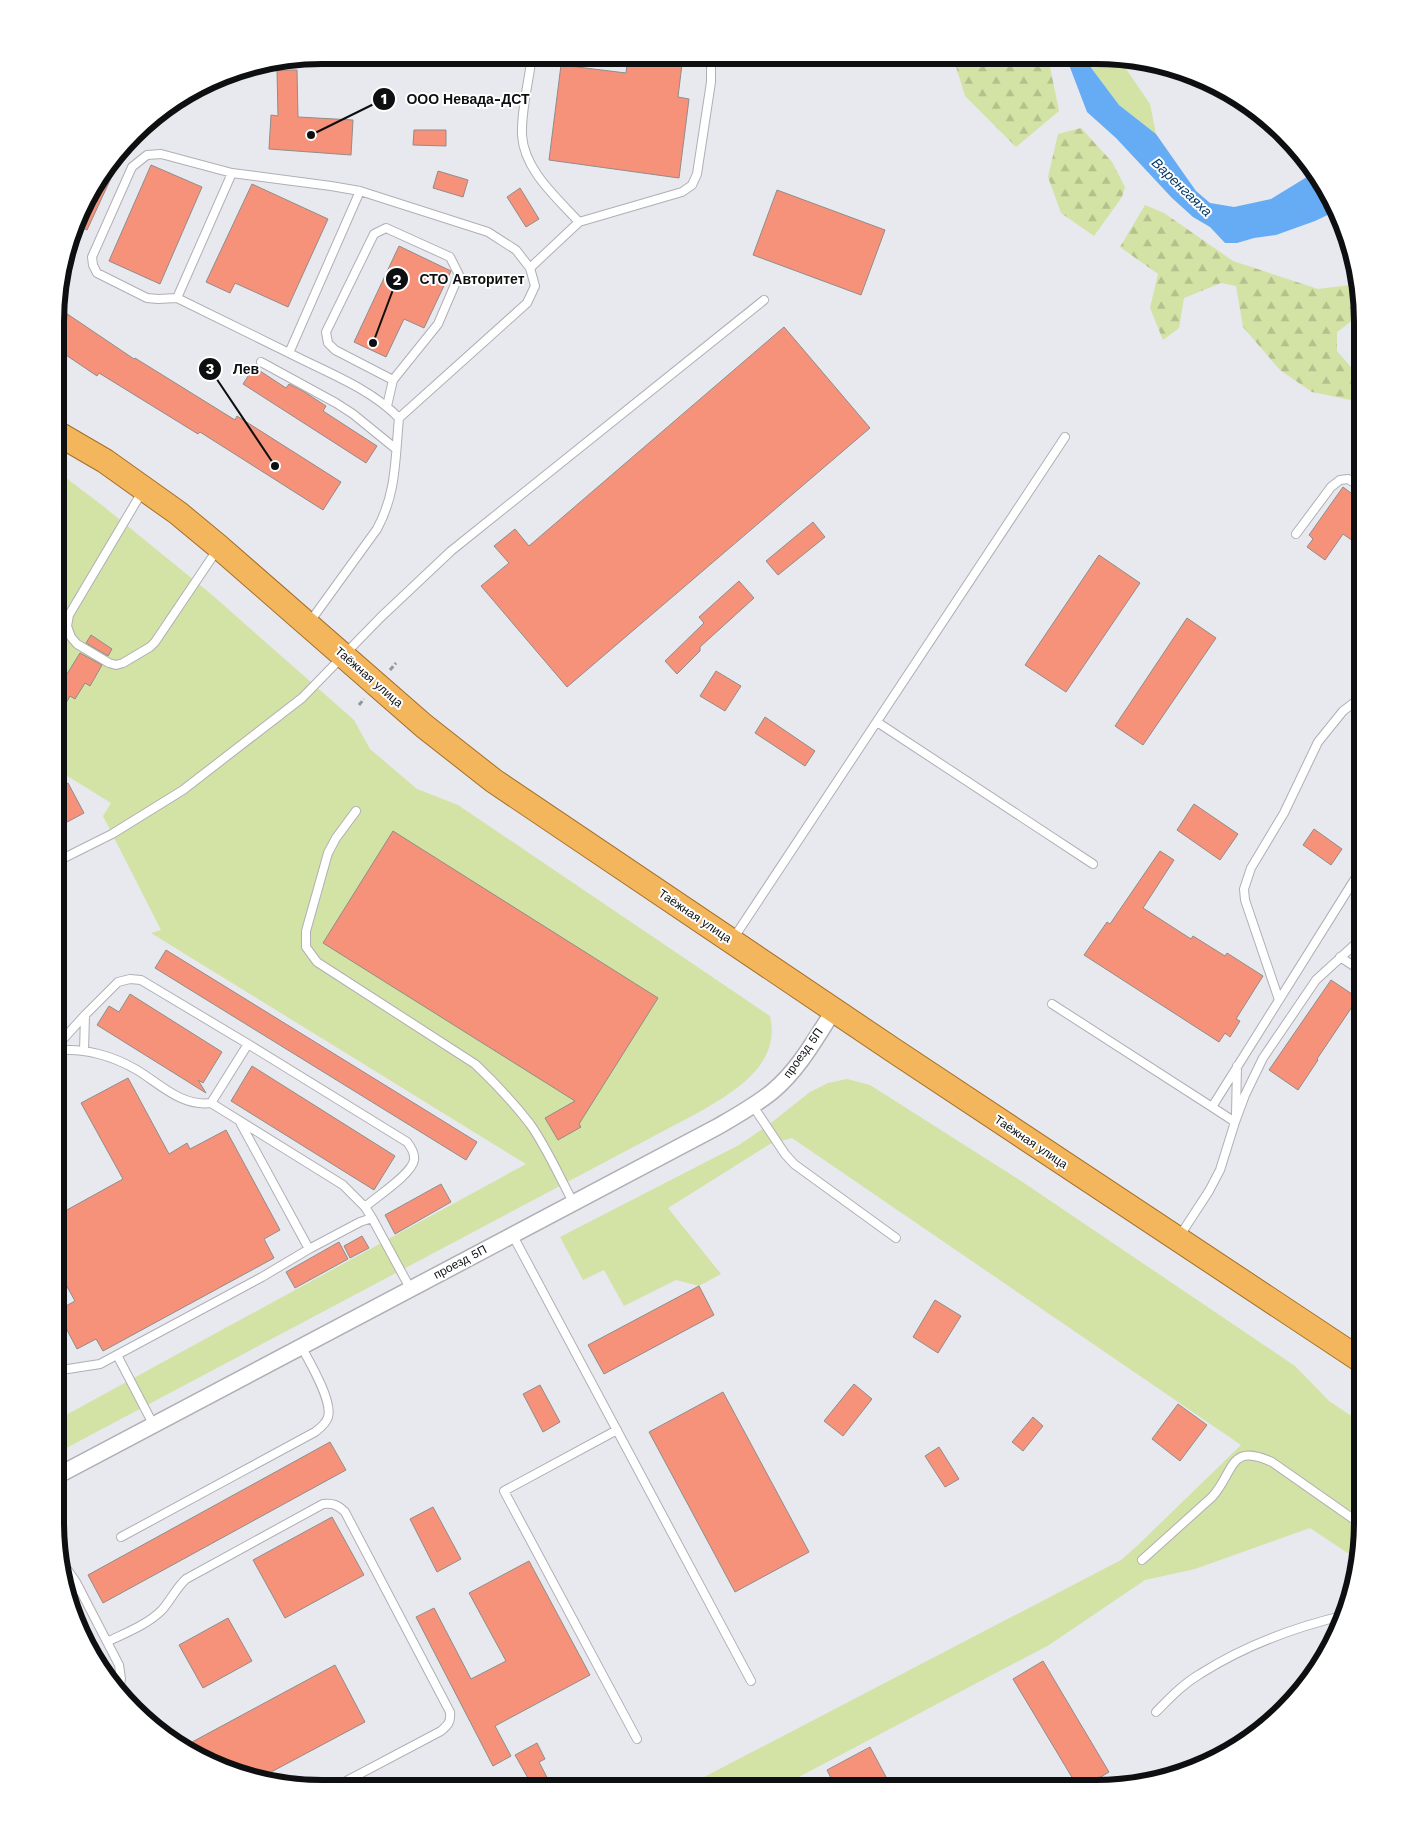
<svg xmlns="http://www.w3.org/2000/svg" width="1418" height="1844" viewBox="0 0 1418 1844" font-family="'Work Sans',sans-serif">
<defs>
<pattern id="forest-firs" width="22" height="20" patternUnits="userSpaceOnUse" patternTransform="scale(1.25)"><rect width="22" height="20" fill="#d3e2a5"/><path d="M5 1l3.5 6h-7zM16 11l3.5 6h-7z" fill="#b4c18d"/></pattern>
</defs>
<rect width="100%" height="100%" fill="#e8e8ef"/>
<!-- green -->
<path fill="#d3e2a5" d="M1085,57h33l32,47 6,30 -37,-29 -27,-36z
M57,471l46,35 108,88 143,126 16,29 47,40 41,16 312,211c11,47 -32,73 -67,94l-648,344v-33l471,-257 -375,-231 10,-3 -58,-114 8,-13 -55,-34z
M847,1079l23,6 151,96 274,185 34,35 33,22v117l-4,20 -48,-32 -115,41 -50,11 -96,65 -271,143h-95l438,-228 16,-14 104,-101 -449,-307 -22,6 -102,64 53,66 -22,12 -23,-6 -52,26 -20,-36 -21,10 -23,-43 179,-92 28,-19 43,-34 18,-9z"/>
<!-- forest -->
<path fill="url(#forest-firs)" d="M953,57h95l11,54 -43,36 -51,-51z
M1081,128l31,34 13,25 -3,10 -28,39 -33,-23 -13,-36 10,-43z
M1145,205l19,8 69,48 85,28 40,-5 4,33h-5l-20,15v19l26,30v15l-12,4 -39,-8 -32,-22 -37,-43 -7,-41 -15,-3 -37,15 -5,30 -16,12 -13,-32 8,-34 -38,-27z"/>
<!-- water -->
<path fill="#66acf4" d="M1066,57h19l7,12 27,36 37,29 40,57 14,12 24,4 37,-8 44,-27 23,38 -23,11 -39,14 -22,3 -17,5h-12l-15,-16 -17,-10 -21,-19 -56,-60 -29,-26z"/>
<!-- building -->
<path fill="#f6927a" stroke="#928b89" d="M628,57l54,7 -4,33 11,2 -10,79 -130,-18 12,-95 65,8z
M277,70h20l1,47 55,3 -2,35 -82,-6 2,-34 7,1z
M414,130h32v16l-33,-1z
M114,160l4,3 -31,67 -9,-4 13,-37z
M151,165l51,22 -42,97 -51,-23z
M438,171l30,9 -5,17 -30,-9z
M252,184l76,35 -40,88 -53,-24 -5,10 -24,-11z
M520,188l19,31 -13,8 -19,-30z
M777,190l108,40 -24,65 -108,-40z
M399,246l52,25 -27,57 -20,-9 -18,38 -32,-15z
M57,307l77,52 1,-1 100,62 2,-4 104,66 -18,28 -123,-78 -2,2 -99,-61 -2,3 -40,-27z
M784,327l86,101 -303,259 -86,-101 28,-23 -15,-17 21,-17 14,17z
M254,367l32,21 3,-4 14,7 23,15 -3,5 54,35 -11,17 -123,-79z
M1343,487l20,15v46l-20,-14 -18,26 -18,-13 6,-8 -4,-4z
M813,522l12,15 -47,38 -12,-14z
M1099,555l41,28 -74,109 -41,-27z
M739,581l15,17 -54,49v4l-23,23 -12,-13 39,-38 -5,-6z
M1187,618l29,20 -73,107 -28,-19z
M91,635l21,14 -4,7 -22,-13z
M80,653l22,12 -12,21 -5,-3 -10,16 -5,-3 -13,23v-51l10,6z
M716,671l25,15 -16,25 -25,-15z
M765,717l50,34 -10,15 -50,-33z
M68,783l16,30 -28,15v-39z
M1194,804l44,30 -18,26 -43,-30z
M1314,829l28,20 -11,16 -28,-20z
M393,831l265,167 -79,126 2,3 -23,13 -13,-22 30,-17 -252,-158z
M1160,851l14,9 -31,48 48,31 2,-3 32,20 2,-3 36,23 -27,43 4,2 -10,16 -5,-4 -6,9 -135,-87 23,-33 3,2z
M166,950l311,192 -11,18 -311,-192z
M1331,980l27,18 -41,61 1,1 -20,30 -29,-20z
M130,994l92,58 -19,31 -5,-3 8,13 -109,-68 12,-19 10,6z
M252,1066l143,90 -21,34 -143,-89z
M128,1078l41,76 18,-11 3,6 36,-19 54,100 -16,9 10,19 -171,93 -7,-12 -19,10 -20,-38 18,-10 -20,-36 1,-49 67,-37 -42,-76z
M441,1184l10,18 -56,32 -10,-19z
M362,1236l7,12 -19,10 -6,-12z
M339,1242l9,17 -53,29 -9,-16z
M699,1286l15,29 -110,59 -16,-29z
M935,1300l26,16 -23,37 -25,-16z
M854,1384l18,15 -29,37 -19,-15z
M540,1385l20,37 -17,10 -20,-38z
M723,1392l86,160 -74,40 -86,-160z
M1178,1404l29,21 -27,36 -28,-22z
M1033,1417l10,9 -20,25 -11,-9z
M330,1442l16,28 -243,133 -15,-28z
M939,1447l20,32 -14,8 -20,-31z
M433,1507l28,52 -24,13 -27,-53z
M332,1517l32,58 -79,43 -32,-58z
M529,1561l61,114 -95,51 16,30 -18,10 -77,-149 18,-9 37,71 35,-18 -37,-68z
M228,1618l24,43 -49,27 -24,-43z
M1043,1661l66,111 -28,17h-2l-66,-110z
M335,1665l30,57 -107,57 -38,-10 -39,-21z
M537,1743l8,16 -6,3 13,25h-19l-18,-32z
M870,1747l22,41h-56l-9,-18z"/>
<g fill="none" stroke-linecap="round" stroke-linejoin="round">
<!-- service casing -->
<g stroke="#afafb5" stroke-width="10">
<path id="service" d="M534,56l-3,6c-3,24 -10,49 -9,73 2,35 35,63 57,87
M360,191l-71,162c37,19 81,35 110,65
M530,268l49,-46 103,-30 10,-7 5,-11 14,-92v-16l-6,-10
M177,298l-19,1 -11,-1 -50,-25 -4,-8 -1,-8 40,-90 15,-12 14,-1 71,19
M289,353l-112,-55 55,-125 99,13 29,5 128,41 28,18 14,18 5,18 -8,17 -128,115c-4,40 -2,74 -22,111l-68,94
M261,362l75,41 17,11 43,35
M387,406l6,-26 45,-56 21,-49 -9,-18 -64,-29 -12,6 -48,98 2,11 7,7 58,30
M142,492l-73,123 -2,11 4,11 6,7 32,19 7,2 7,-2 27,-16 5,-5 62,-92
M1296,534l35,-47 9,-7 8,-1 15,9
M877,722l216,142
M356,811l-20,27 -8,15 -22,78v16l11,15 158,102c19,18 39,39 55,60 17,24 29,52 43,78
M56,862l56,-28 71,-44 119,-92 79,-81 70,-66 313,-251
M733,939l332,-502
M1340,957l23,15
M1279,1000l-34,-100 -1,-11 7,-21 33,-55 34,-71 25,-31 20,-15
M1052,1004l160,103
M248,1044l159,98c4,5 8,11 7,18 -2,14 -38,37 -49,47
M56,1047l29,-32 33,-33 12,-3 11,1 107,64 -37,59
M56,1051c27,-4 57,5 81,19 23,14 45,37 74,33l132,82 22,22 7,11
M84,1051l1,-36
M753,1106l32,48 9,10 102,74
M1236,1115l1,-49
M1235,1122l10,-27 18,-37 53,-78 47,-43
M241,1124l68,125
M512,1234l239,447
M1179,1237l30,-46 11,-21 15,-48 -23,-15 151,-241
M117,1355l36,69
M55,1371l45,-7 162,-87 47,-28 51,-27 12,-4 38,70
M617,1430l-113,61 133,248
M121,1537l194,-105c5,-4 11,-8 13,-15 5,-16 -19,-56 -27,-71
M60,1559l16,23 43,83 2,14 -3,14
M1142,1560l70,-63c23,-25 16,-55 60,-35l90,63
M67,1598l11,-11
M107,1642c18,-9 40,-17 55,-32 9,-10 14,-22 24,-31l137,-75c10,-1 15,1 22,8l105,200c1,10 -2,13 -9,19l-106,56
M1156,1712c14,-14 27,-28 44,-38 44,-28 95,-47 146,-59"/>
</g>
<!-- minor casing -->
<g stroke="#afafb5" stroke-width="18">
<path id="minor" d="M55,1477l662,-350c19,-11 39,-22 56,-36 26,-22 43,-53 61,-81"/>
</g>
<!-- trunk casing -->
<g stroke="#a26f28" stroke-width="26">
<path id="trunk" d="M57,433l48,28 73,52 41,34 205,179 70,55 399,269 469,311"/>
</g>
<!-- path -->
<path stroke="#94959a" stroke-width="3" stroke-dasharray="5 2.5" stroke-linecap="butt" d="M390,670l6,-7
M359,705l5,-6"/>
<!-- service -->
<use href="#service" stroke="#fff" stroke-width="8"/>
<!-- minor -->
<use href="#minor" stroke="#fff" stroke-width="15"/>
<!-- trunk -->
<use href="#trunk" stroke="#f4b65c" stroke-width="24"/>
</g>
<g text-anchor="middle" stroke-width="4" stroke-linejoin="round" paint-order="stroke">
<!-- street labels -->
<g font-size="12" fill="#0e0f11" stroke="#fff">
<text transform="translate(369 677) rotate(41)" y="4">Таёжная улица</text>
<text transform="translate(695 916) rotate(34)" y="4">Таёжная улица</text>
<text transform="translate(803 1053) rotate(-54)" y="4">проезд 5П</text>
<text transform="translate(1031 1142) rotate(34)" y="4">Таёжная улица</text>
<text transform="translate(460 1262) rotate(-28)" y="4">проезд 5П</text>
</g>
<!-- water labels -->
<g font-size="14" font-style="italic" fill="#063a68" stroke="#fff">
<text transform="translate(1182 187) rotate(44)" y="5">Варенгаяха</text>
</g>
</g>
<!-- crop -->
<path d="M0 0H1418V1844H0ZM322 64H1096A258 258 0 0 1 1354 322V1522A258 258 0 0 1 1096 1780H322A258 258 0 0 1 64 1522V322A258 258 0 0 1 322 64Z" fill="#fff" fill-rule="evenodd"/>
<path fill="none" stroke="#0e0f11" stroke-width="6" d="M322 64H1096A258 258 0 0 1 1354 322V1522A258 258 0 0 1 1096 1780H322A258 258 0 0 1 64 1522V322A258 258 0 0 1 322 64Z"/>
<!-- callouts -->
<path fill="none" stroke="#0e0f11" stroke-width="2" d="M311 135L384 99M373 343L397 279M275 466L210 369"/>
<g fill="#0e0f11" stroke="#fff" stroke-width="2">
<circle cx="311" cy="135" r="5"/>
<circle cx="373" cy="343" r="5"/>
<circle cx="275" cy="466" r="5"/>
<circle cx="384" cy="99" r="12"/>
<circle cx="397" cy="279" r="12"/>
<circle cx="210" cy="369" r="12"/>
</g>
<g font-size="15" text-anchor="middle" font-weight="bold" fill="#fff">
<text x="384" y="104">1</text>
<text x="397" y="285">2</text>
<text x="210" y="374">3</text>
</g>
<g font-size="14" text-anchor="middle" font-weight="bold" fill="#0e0f11" stroke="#fff" stroke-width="4" stroke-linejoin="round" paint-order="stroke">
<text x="468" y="104">ООО Невада-ДСТ</text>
<text x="472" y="284">СТО Авторитет</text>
<text x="246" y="374">Лев</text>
</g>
</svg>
